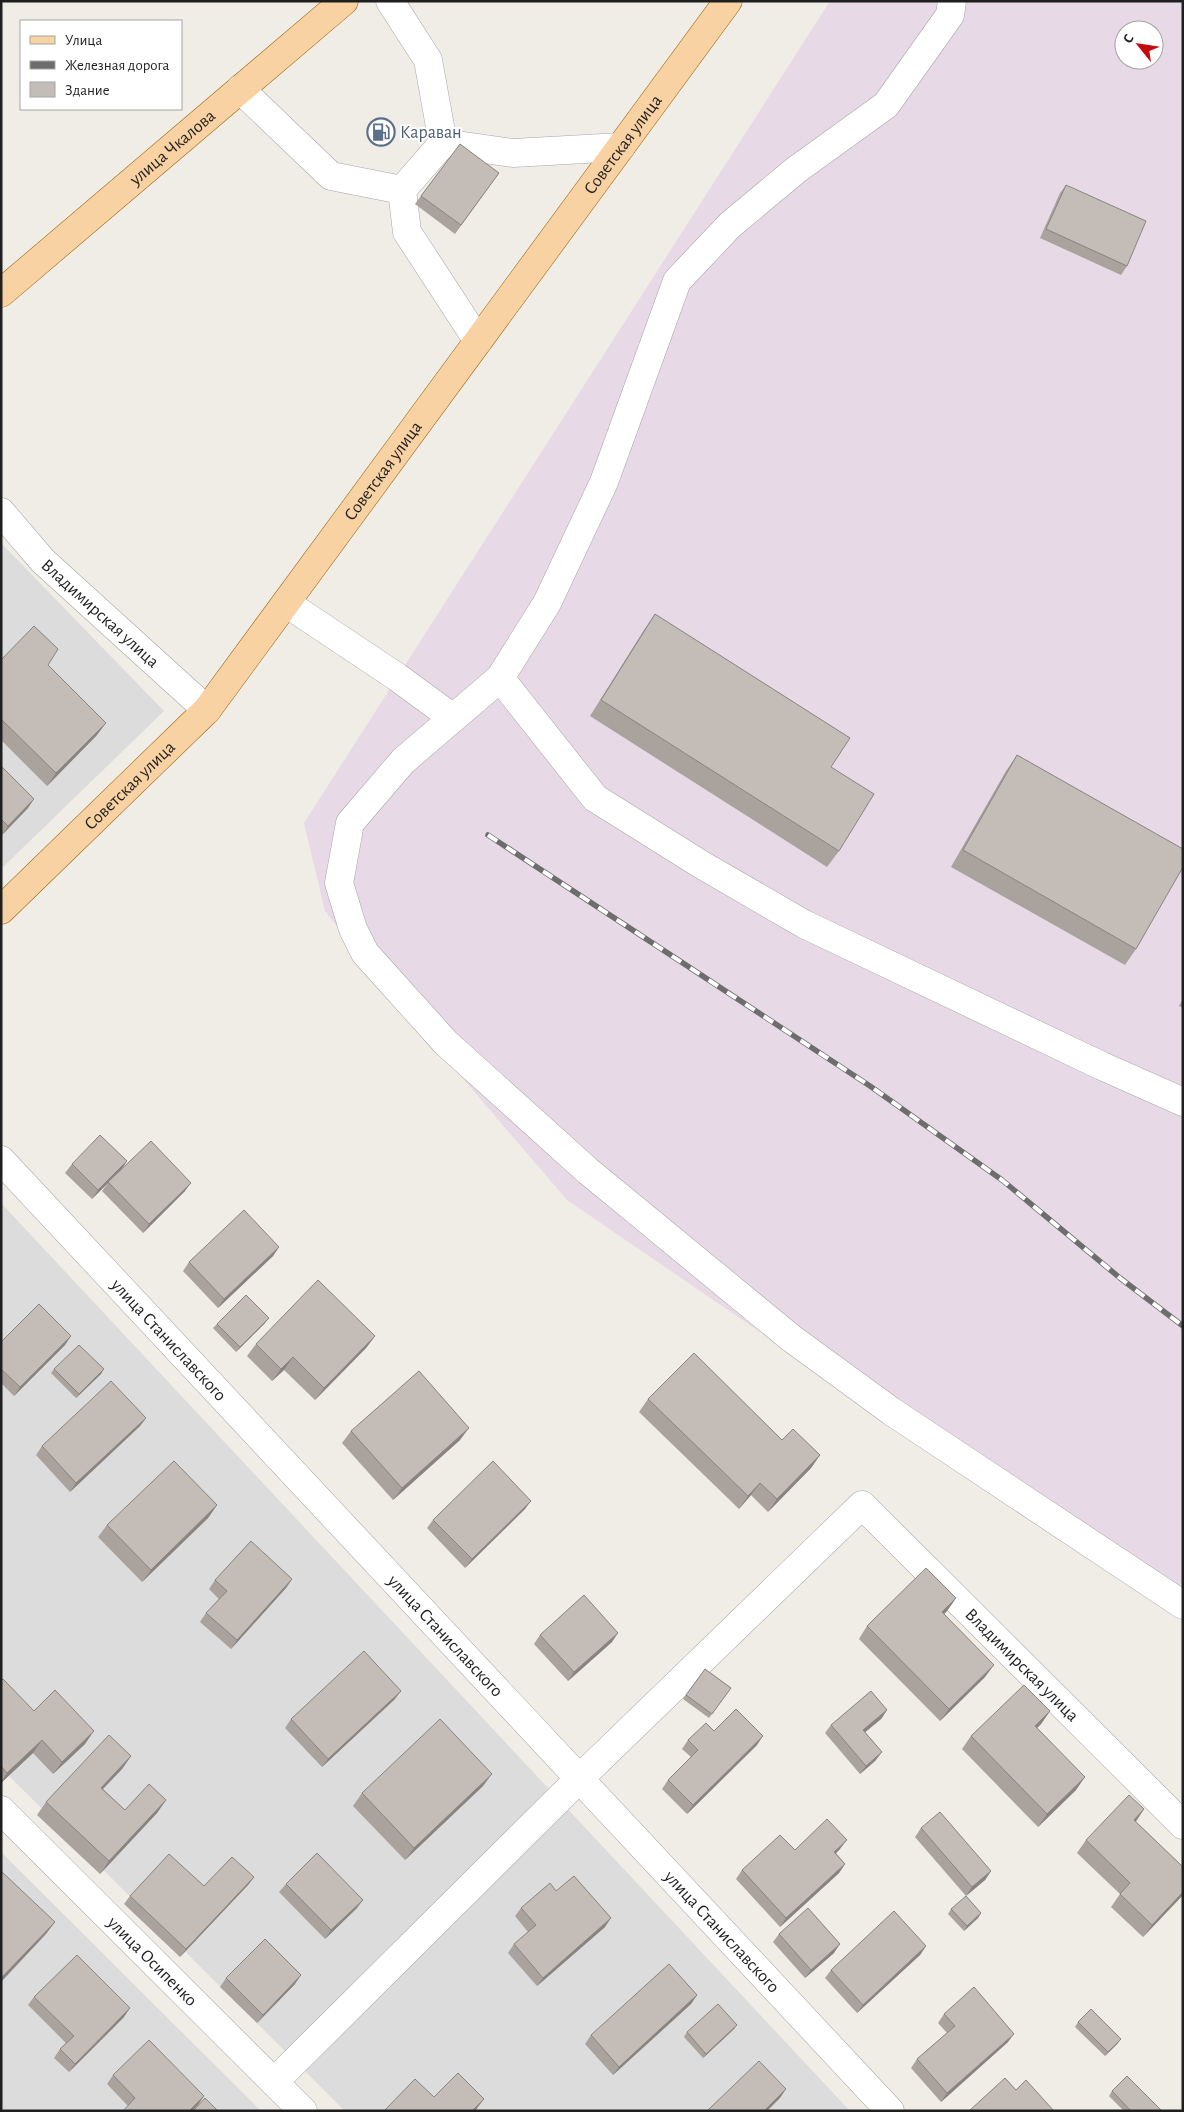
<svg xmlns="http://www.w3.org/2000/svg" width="1184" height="2112" viewBox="0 0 1184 2112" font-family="'Alegreya Sans',sans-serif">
<rect width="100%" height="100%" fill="#f0ece6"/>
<!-- residential -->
<path fill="#dddcdc" d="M1,543l163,168 -163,158z
M1,1203l849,908h-505l-344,-343z
M1,1852l260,259h-260z"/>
<!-- industrial -->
<path fill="#e8d9e6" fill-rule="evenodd" d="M830,1h353v1620l-616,-421 -191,-223 -51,-66 -21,-88zM1124,30h30v30h-30z"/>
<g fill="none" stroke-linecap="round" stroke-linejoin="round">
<!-- minor casing -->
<g stroke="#a6a6a6" stroke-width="29">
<g id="minor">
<path d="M390,1l38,59 15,83"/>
<path d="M952,1l-2,14 -64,90 -90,65 -66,55 -53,56 -73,201 -57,121 -47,75 -97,83 -53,62 -11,60 14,46 12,24 81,90 142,128 203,167 100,73 292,194"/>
<path d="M240,89l91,87 71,14"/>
<path d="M478,341l-71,-109 -5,-42 41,-47 70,10 108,-6"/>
<path id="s1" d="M1,512l42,49 164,149"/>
<path d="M286,603l111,74 56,41"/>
<path d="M500,678l95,120 107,67 102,59 298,142 81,36"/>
<path id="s2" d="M1,1160l889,951"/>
<path id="s3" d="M1,1810l302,301"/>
<path id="s4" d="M274,2082l306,-304 282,-273 321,320"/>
</g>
</g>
<!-- major casing -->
<g stroke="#946207" stroke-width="29">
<g id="major">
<path id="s5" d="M1,293l343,-292"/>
<path id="s6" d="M1,910l206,-200 521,-709"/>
</g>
</g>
<!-- minor -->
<use href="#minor" stroke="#fff" stroke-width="28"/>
<!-- major -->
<use href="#major" stroke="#f8d2a3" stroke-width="28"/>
<!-- rail casing -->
<g stroke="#6d6d6d" stroke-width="5.5">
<path id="rail" d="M488,835l382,251 132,94 118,98 63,48"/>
</g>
<!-- rail -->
<use href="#rail" stroke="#fff" stroke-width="4" stroke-dasharray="11" stroke-linecap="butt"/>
</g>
<!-- wall -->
<path fill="#a9a29d" d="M499,173l-44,61 -40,-30 6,-8z
M1066,185l61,81 -6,9 -81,-37 20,-45z
M655,614l176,153 8,84 -12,16 -237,-151 54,-86z
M1,660l47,5 49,70 -50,51 -46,-46z
M1017,755l119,194 -11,16 -174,-98 55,-96z
M1,766l27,42 -26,27 -1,-1z
M1183,999v9l-4,-2z
M127,1161l-6,9 64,21 -42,42 -41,-42 6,-8 -16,16 -27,-26 7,-9z
M279,1247l-6,9 -55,52 -35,-37 6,-9z
M265,1323l-29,29 -23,-24 4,-4z
M375,1336l-9,12 -51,52 -31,-30 -12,11 -25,-25 9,-12z
M1,1342l64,3 -51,51 -13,-13z
M54,1369l47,5 -25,24 -25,-25z
M648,1399l134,41 38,15 -9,13 -43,44 -17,-17 -12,14 -100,-97z
M146,1418l-6,8 -70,66 -34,-37 6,-9z
M351,1431l109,9 -67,60 -51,-57z
M217,1505l-9,13 -66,64 -44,-45 9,-12z
M525,1509l-60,59 -38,-40 6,-8z
M292,1579l-6,9 -55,61 -31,-27 6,-9 13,-14 -10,-10 6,-9z
M956,1598l-9,13 -3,3 41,63 -45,44 -81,-82 8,-13z
M540,1635l72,7 -44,39 -34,-37z
M705,1669l26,19 -22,30 -26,-19z
M1,1681l33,30 51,33 -32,30 -20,-21 -32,30z
M395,1699l-73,68 -37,-39 6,-9z
M887,1710l-6,9 -16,13 17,20 -7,9 -15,13 -35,-41 6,-8z
M1050,1711l-9,13 -4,4 39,62 -38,37 -76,-78 9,-13z
M714,1731l43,14 -70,69 -25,-25 6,-9 23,-23 -9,-8 6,-9z
M131,1756l-9,13 -19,20 22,21 41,-10 -9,13 -57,61 -63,-59 9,-13z
M483,1786l-78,74 -52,-54 9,-13z
M1144,1809l-8,13 47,45v28l-40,42 -32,-30 9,-13 -43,-41 9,-13z
M921,1828l70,43 -6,9 -19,16 -51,-59z
M840,1849l-4,4 9,11 -6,9 -59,54 -44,-48 6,-9 53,-20z
M254,1877l-6,8 -68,72 -56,-53 6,-8 74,-10z
M286,1884l71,24 -32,31 -46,-47z
M556,1891l49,36 -68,59 -29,-33 6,-9 14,-12 -13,-16 6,-8z
M951,1909l30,4 -3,5 -14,13 -16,-17z
M779,1934l55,19 -29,25 -32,-36z
M926,1946l-6,9 -63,58 -32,-35 6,-8z
M226,1978l69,6 -38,39 -37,-36z
M697,1995l-6,9 -78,71 -28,-31 6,-9z
M34,1997l90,20 -55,55 -15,-14 6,-9 6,-6 -38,-38z
M944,2014l64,28 -67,60 -30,-34 6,-9 30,-26 -9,-10z
M1078,2022l40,21 -13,13 -30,-29z
M737,2025l-3,4 -31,29 -19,-21 3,-5z
M113,2075l85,30 -6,6h-69l5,-5 -21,-22z
M1112,2091l50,20h-38l-15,-15z"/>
<!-- shaded-wall -->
<path fill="#89847f" d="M106,723l-9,12 -50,51 9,-13z
M34,799l-6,9 -26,27 6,-9z
M127,1161l-6,9 -29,29 6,-9z
M191,1183l-6,8 -42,42 6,-9z
M279,1247l-6,9 -55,52 6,-9z
M269,1318l-4,5 -29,29 4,-5z
M71,1336l-6,9 -51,51 6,-9z
M375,1336l-9,12 -51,52 9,-12z
M293,1357l-9,13 -12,11 9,-12z
M104,1369l-3,5 -25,24 3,-4z
M146,1418l-6,8 -70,66 6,-9z
M469,1428l-9,12 -67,60 9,-12z
M820,1455l-9,13 -43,44 9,-13z
M760,1483l-9,12 -12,14 9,-13z
M531,1501l-6,8 -60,59 7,-9z
M217,1505l-9,13 -66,64 9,-12z
M292,1579l-6,9 -55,61 6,-9z
M956,1598l-9,13 -14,14 9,-13z
M618,1633l-6,9 -44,39 6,-9z
M994,1665l-9,12 -45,44 9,-12z
M401,1691l-6,8 -73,68 6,-8z
M887,1710l-6,9 -24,20 6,-9z
M1050,1711l-9,13 -15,15 9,-13z
M94,1731l-9,13 -32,30 9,-12z
M763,1736l-6,9 -70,69 6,-9z
M42,1740l-9,13 -32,30v-1l6,-9z
M882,1752l-7,9 -15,13 6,-8z
M131,1756l-9,13 -30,31 9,-12z
M492,1774l-9,12 -78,74 9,-12z
M1085,1777l-9,13 -38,37 9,-13z
M166,1800l-9,13 -57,61 9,-13z
M1144,1809l-9,13 -1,-2z
M847,1840l-7,9 -12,12 6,-9z
M845,1864l-6,9 -59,54 6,-9z
M991,1871l-6,9 -19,16 6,-9z
M254,1877l-6,8 -68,72 6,-8z
M1183,1892v3l-40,42 9,-12z
M363,1900l-6,8 -32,31 6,-9z
M981,1913l-3,5 -14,13 3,-5z
M611,1918l-6,9 -68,59 6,-8z
M55,1922l-9,12 -45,48v-4z
M840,1944l-6,9 -29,25 6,-8z
M926,1946l-6,9 -63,58 6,-8z
M301,1975l-6,9 -38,39 6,-8z
M697,1995l-6,9 -78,71 6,-8z
M130,2008l-6,9 -55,55 6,-8z
M737,2025l-3,4 -31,29 3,-4z
M1014,2034l-6,8 -67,60 6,-9z
M1121,2039l-3,4 -13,13 3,-4z
M786,2089l-6,9 -13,13h-3z
M204,2096l-6,9 -6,6h-3z
M484,2099l-9,12h-3z"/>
<!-- building -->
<path fill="#c4bcb6" stroke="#89847f" d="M460,144l39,29 -38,52 -40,-29z
M1066,185l80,36 -19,45 -81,-37z
M655,614l195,124 -19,29 43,27 -35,57 -238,-151z
M34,626l24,23 -10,16 58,58 -50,50 -55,-54v-59z
M1017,755l166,94v18l-47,82 -173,-99z
M1,766l33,33 -26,27 -7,-7z
M100,1135l27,26 -29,29 -26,-26z
M151,1141l40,42 -42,41 -41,-42z
M244,1210l35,37 -55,52 -35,-37z
M318,1280l57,56 -51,52 -31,-31 -12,12 -25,-25z
M246,1295l23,23 -29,29 -23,-23z
M39,1304l32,32 -51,51 -19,-18v-27z
M79,1345l25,24 -25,25 -25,-25z
M694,1353l88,87 11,-11 27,26 -43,44 -17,-16 -12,13 -100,-97z
M419,1371l50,57 -67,60 -51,-57z
M111,1381l35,37 -70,65 -34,-37z
M174,1461l43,44 -66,65 -44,-45z
M493,1461l38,40 -59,58 -39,-39z
M251,1541l41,38 -55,61 -31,-27 21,-22 -12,-11z
M926,1568l30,30 -14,14 52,53 -45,44 -82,-83z
M584,1595l34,38 -44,39 -34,-37z
M364,1651l37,40 -73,68 -37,-40z
M705,1669l26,19 -19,26 -26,-19z
M3,1679l31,32 21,-21 39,41 -32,31 -20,-22 -35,33 -6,-7v-85z
M1024,1685l26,26 -15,15 50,51 -38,37 -76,-78z
M871,1691l16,19 -24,20 19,22 -16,14 -35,-41z
M736,1709l27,27 -70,69 -25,-25 30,-30 -10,-10 18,-17 8,8z
M440,1719l52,55 -78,74 -52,-55z
M109,1735l22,21 -30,32 24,22 24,-26 17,16 -57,61 -63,-59z
M1129,1795l15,14 -10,11 49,47v25l-31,33 -32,-31 10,-11 -44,-43z
M940,1812l51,59 -19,16 -51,-59z
M827,1819l20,21 -13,12 11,12 -59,54 -44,-48 38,-35 15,15z
M317,1853l46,47 -32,30 -45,-46z
M169,1854l35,32 28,-29 22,20 -68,72 -56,-53z
M1,1871l54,51 -54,56z
M574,1876l37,42 -68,60 -29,-34 22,-19 -15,-17 29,-25 6,8z
M966,1896l15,17 -14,13 -16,-17z
M808,1908l32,36 -29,26 -32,-36z
M894,1911l32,35 -63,59 -32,-35z
M265,1939l36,36 -38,40 -37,-37z
M77,1955l53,53 -55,56 -15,-15 14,-13 -40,-39z
M669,1964l28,31 -78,72 -28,-32z
M974,1987l40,47 -67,59 -30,-34 38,-33 -11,-12z
M718,2004l19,21 -31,29 -19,-22z
M1091,2009l30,30 -13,13 -30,-30z
M149,2040l55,56 -15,15h-66l12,-13 -22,-23z
M759,2061l27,28 -22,22h-57z
M458,2073l26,26 -12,12h-88l31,-32 19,18z
M1127,2076l35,35h-31l-19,-20z
M1005,2078l11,12 10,-10 28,31h-85z
M205,2098l13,13h-25z"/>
<!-- icons -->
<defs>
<g id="fuel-ring" transform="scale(1.4375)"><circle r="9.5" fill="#fff" stroke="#5c6f8a" stroke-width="1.5"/><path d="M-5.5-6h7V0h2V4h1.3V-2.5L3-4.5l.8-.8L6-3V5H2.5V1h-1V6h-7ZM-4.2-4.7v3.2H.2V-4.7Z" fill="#5c6f8a"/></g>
</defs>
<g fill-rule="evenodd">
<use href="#fuel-ring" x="381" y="132"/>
</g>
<g text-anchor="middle" stroke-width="4" stroke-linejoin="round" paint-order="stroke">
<!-- service labels -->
<g font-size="18" fill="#4e5e75" stroke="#fff" text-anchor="start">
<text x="400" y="138">Караван</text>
</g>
<!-- street labels -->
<g font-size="18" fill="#1f1f1f" stroke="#fff">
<text dy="6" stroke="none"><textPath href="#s6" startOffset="989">Советская улица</textPath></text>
<text dy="6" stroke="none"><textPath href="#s5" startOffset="225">улица Чкалова</textPath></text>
<text dy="6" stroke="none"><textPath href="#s6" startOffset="584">Советская улица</textPath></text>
<text dy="6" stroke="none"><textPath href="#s1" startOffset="142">Владимирская улица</textPath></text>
<text dy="6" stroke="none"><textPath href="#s6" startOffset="179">Советская улица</textPath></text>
<text dy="6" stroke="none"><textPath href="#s2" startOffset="246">улица Станиславского</textPath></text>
<text dy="6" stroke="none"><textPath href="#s2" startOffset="651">улица Станиславского</textPath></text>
<text dy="6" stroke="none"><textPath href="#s4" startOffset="1050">Владимирская улица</textPath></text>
<text dy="6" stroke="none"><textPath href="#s2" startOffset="1056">улица Станиславского</textPath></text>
<text dy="6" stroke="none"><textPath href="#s3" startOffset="214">улица Осипенко</textPath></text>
</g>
</g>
<!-- border -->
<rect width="1184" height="2112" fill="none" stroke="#1f1f1f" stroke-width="5"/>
<!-- legend -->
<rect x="20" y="20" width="162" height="90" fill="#ffffff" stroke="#a5a5a5"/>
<rect x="30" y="36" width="25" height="8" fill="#f8d2a3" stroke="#a5a5a5"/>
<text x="65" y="45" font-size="15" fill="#1f1f1f">Улица</text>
<rect x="30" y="61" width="25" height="8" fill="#6d6d6d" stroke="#a5a5a5"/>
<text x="65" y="70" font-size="15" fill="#1f1f1f">Железная дорога</text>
<rect x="30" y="82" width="25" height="15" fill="#c4bcb6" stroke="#a5a5a5"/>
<text x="65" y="95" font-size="15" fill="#1f1f1f">Здание</text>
<!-- north arrow -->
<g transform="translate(1139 45) rotate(300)"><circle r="24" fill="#ffffff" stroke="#a5a5a5"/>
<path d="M0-4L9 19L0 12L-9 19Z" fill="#c6090d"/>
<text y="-8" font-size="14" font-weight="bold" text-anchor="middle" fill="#1f1f1f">С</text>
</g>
</svg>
